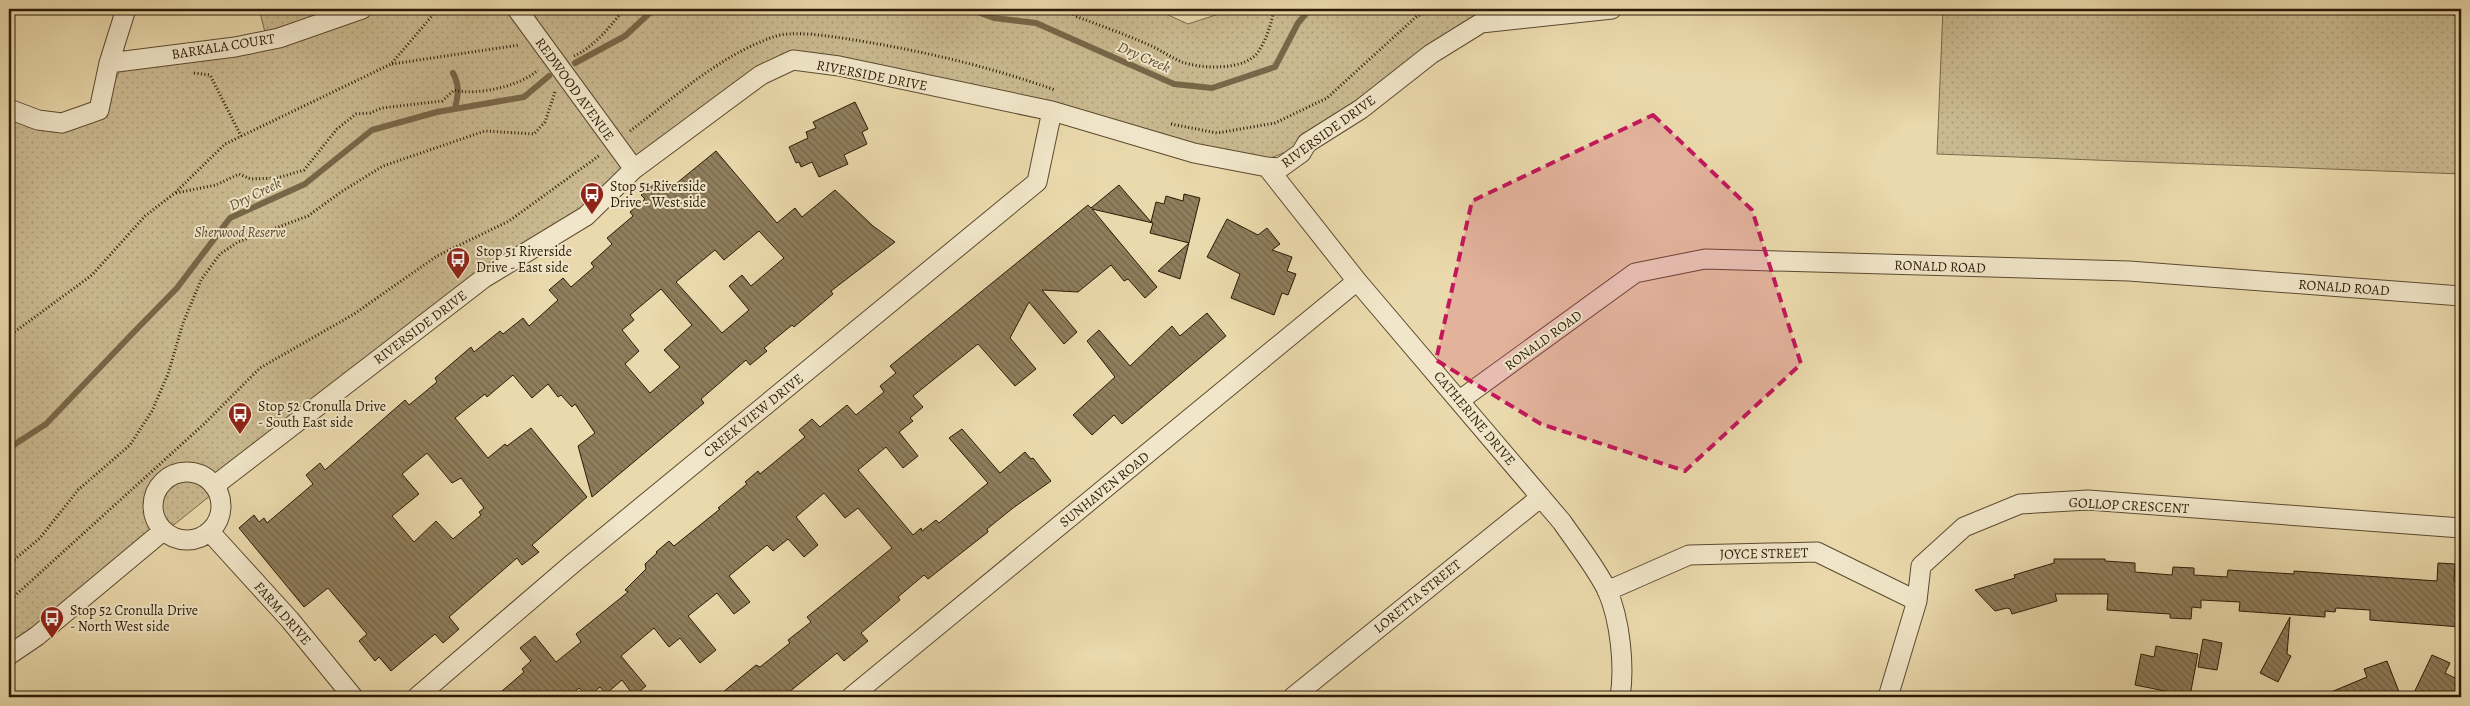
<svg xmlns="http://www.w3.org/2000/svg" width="2470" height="706" viewBox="0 0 2470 706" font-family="Alegreya,serif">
<defs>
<pattern id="park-dots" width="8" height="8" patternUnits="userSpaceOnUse" patternTransform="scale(1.25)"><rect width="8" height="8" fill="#cab990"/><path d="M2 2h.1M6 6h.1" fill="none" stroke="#ae9e7b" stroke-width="1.8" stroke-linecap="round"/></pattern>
<pattern id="building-back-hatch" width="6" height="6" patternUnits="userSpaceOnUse" patternTransform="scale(1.25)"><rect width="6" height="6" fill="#8f7e5c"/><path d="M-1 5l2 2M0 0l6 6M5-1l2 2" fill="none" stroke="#75664a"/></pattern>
</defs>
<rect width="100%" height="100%" fill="#ead9ac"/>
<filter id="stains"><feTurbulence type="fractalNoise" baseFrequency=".004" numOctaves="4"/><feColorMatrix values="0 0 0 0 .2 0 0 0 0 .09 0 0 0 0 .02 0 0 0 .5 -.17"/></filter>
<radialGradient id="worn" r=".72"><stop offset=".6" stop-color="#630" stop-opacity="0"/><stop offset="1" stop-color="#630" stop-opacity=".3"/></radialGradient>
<!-- park -->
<path fill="url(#park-dots)" stroke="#7b6a4a" d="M259,9h896l33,15 46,-15h378l-131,14 -184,125 -32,12 -472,-100 -365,261 -369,296 -50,38v-546l29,11 61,-10 27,-51 141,-19z
M1943,9h518v165l-524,-20z"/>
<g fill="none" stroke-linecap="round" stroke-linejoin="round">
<!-- stream -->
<path stroke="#776647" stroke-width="6" d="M969,9l25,9 42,5 138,61 38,4 63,-21 23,-44 12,-14
M575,63l50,-27 29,-27
M453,73c7,13 5,22 2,36
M9,448l37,-24 86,-90 45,-46 53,-70 75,-34 67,-54 65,-18 87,-15 25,-21"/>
</g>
<!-- building -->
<path fill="url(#building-back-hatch)" stroke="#2c1b05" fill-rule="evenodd" d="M855,102l13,27 -6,3 5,12 -23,11 4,9 -29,13 -7,-15 -11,5 -2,-5 -3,1 -7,-16 19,-9 -2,-6 10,-4 -3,-6z
M716,151l61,72 18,-15 7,9 33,-27 38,36 22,16 -64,49 2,3 -39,33 -2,-2 -28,23 3,3 -17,14 -4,-5 -45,39 3,4 -112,94 -14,-51 17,-13 -20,-29 -3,3 -11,-12 -3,2 -10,-13 -16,14 -19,-23 -26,22 -2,-3 -30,24 33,40 17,-14 2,2 24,-18 56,69 -55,48 7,7 -17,13 -5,-7 -68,59 10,12 -16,14 -8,-9 -44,37 -12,-14 -4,4 -16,-20 8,-7 -39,-46 -24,19 -65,-79 15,-13 5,7 5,-4 3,5 46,-39 -7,-9 14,-12 5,7 80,-70 4,5 28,-23 -2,-4 36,-31 3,5 26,-21 3,3 20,-16 6,8 29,-26 -9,-10 14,-12 8,9 23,-20 -3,-4 21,-19 -5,-6 26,-22 -3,-4 15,-13 -4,-4 12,-10 2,1 2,-2 3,4 7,-7 5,6zM759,231l25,27 -33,28 -9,-11 -13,11 20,24 -27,23 -46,-51 39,-32 9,10zM661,289l31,36 -28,25 16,17 -30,26 -25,-29 14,-13 -17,-21 12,-10 -4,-5zM427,453l25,30 9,-5 23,30 -5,4 2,3 -28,24 -17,-18 -22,21 -22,-26 27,-22 -17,-20z
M1119,185l32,37 5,-20 8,2 2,-8 17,5 1,-7 16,4 -20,81 -22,-8 31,-28 -39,-10 3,-10 -61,-14 65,78 -12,11 -17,-19 -4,2 -13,-16 -33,27 -36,-2 35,42 -13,12 -35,-42 -19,36 26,31 -21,17 -37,-42 -65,52 10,11 -13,11 3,3 -14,11 19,24 -15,12 -17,-21 -28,23 55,65 8,-7 1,3 14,-11 3,3 49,-40 -39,-45 13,-9 38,44 25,-21 6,7 2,-1 18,23 -38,27 -26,21 1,3 -60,47 -4,-4 -26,22 2,3 -39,33 7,8 -24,20 -7,-8 -54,44h-66l39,-32 4,2 30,-24 -2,-3 23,-18 -4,-5 85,-69 -34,-40 -13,10 -21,-25 -28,24 22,28 -14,12 -16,-18 -15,12 -6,-6 -38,31 21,26 -16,12 -17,-21 -29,23 28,34 -16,13 -20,-25 -11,9 -15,-19 -33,28 25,30 -12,10 -12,-16 -16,14 -6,-7 -12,10 -9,-9 -11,9h-73l29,-25 -2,-3 9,-8 -11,-13 15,-12 21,26 25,-20 -5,-8 52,-42 -3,-2 21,-21 -1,-5 12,-11 -1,-1 13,-11 5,5 46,-37 -2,-1 29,-24 -2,-2 13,-11 2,3 45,-37 -6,-7 13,-11 8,8 27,-22 9,10 28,-23 -4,-6 16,-13 -6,-7 198,-161 3,3z
M1227,219l31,16 9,-7 13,16 -8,6 20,7 -5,14 9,3 -8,21 -6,-2 -8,22 -43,-17 9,-24 -33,-17z
M1207,313l19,23 -104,88 -8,-9 -22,20 -19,-20 42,-38 -28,-36 12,-11 31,36 42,-40 8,10z
M2054,559h51v2l30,2v9l37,3 1,-8 21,1v7l33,2 1,-7 66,4v-3l143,10 1,-18 17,1 -1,18h7v45l-91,-7v-10l-34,-2 -1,4 -10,-1v6l-86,-6 1,-9 -39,-2v8l-9,-1 -1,12 -21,-1v-4l-63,-4 1,-16h-53l2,7 -45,13 -2,-5 -3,-1 -12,3 -20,-21 40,-12 -1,-3 40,-12z
M2290,617l-3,37 4,2 -13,26 -18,-9z
M2203,639l19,4 -5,27 -19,-3z
M2156,646l42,8 -8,42 -55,-11 6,-31 13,3z
M2432,655l18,8 -5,10 16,8v16h-49z
M2387,661l14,36h-82l48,-20 -3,-8z"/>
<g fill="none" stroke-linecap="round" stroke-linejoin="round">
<!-- street casing -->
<g stroke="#5c4a2f" stroke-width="21">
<path id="street" d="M517,9l117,160
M109,63l126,-16 44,-9 83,-29
M9,109l29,11 24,3 37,-13 10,-47 17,-54
M1267,167l90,114 205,241c15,22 33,44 45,68 13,29 18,76 13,107
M1460,400l175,-127 70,-14 424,12 332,25
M153 506a34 34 0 1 1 68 0a34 34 0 1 1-68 0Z
M214,486l270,-208 102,-62 48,-47 127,-94 32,-15 46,6 213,45 142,42 73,14 13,1 21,-15 6,-10 54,-34 70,-55 50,-31 131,-14
M210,532l80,88 63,77
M1607,591l82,-36 128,-3 100,49
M9,655l28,-19 126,-105
M417,697l155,-133 465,-382 15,-71
M851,697l506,-416
M1293,697l248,-200
M1888,697l29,-96 4,-35 43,-39 56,-23 68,-4 373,28"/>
</g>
<!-- path -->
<path stroke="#2c1b05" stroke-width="3" stroke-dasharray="1 2.5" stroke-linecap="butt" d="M1069,9l6,7c24,9 49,18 72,28 12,5 23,13 35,18 19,7 63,9 76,-10 9,-13 13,-28 16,-43
M2437,9l24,8
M574,56c20,-9 37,-30 50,-47
M392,64l127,-19
M194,73l16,2 31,61
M1171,124l46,9 58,-10 52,-25 90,-82 18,-7
M630,131c45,-34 89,-75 143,-94 18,-7 56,-1 75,2 71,11 140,27 207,51
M176,193l40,-8 23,-11 12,5 26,-1 27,-8 33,-41 19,-15 14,-1 12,-5 60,-7 12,-11c23,6 67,-4 84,-20
M9,336l83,-61 53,-59 30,-23 50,-49 166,-80 47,-55
M9,564l31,-26 38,-48 52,-45 22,-34 16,-37 15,-51 18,-43 19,-26 18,-12 70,-26 33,-24 42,-26 102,-35 49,3 11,-12 10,-30
M9,601l195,-177 56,-56 94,-54 83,-58 72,-35 91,-66"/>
<!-- street -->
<use href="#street" stroke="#f1e6c9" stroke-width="19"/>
</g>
<!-- marked area -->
<path fill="#c2185b" fill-opacity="0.2" stroke="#c2185b" stroke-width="4" stroke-dasharray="10 6" stroke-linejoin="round" d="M1653,115l99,95 49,154 -116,107 -144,-47 -105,-64 36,-159z"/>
<!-- icons -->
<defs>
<g id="bus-pin" transform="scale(1.25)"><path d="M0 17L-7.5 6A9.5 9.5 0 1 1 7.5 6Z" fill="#8f2418" stroke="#f1e6c9"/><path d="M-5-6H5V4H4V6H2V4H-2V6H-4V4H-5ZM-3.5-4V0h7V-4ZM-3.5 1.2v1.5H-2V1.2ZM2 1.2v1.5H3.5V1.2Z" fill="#fff"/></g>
</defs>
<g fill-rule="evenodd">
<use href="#bus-pin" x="592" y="194"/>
<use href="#bus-pin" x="458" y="259"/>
<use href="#bus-pin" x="240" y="414"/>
<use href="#bus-pin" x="52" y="618"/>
</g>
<g text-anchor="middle" stroke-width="4" stroke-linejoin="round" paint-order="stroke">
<!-- street labels -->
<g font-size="14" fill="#2c1b05" stroke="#f1e6c9">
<text transform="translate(223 46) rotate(-9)" y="5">BARKALA COURT</text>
<text transform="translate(872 75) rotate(11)" y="5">RIVERSIDE DRIVE</text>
<text transform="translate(575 89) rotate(54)" y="5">REDWOOD AVENUE</text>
<text transform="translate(1328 131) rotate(-36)" y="5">RIVERSIDE DRIVE</text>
<text transform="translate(1940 266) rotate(2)" y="5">RONALD ROAD</text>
<text transform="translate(2344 287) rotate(4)" y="5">RONALD ROAD</text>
<text transform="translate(420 327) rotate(-37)" y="5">RIVERSIDE DRIVE</text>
<text transform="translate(1543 340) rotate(-36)" y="5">RONALD ROAD</text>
<text transform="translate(753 415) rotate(-39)" y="5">CREEK VIEW DRIVE</text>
<text transform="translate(1475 418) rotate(50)" y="5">CATHERINE DRIVE</text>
<text transform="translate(1104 489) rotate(-39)" y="5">SUNHAVEN ROAD</text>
<text transform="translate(2129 505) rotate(3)" y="5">GOLLOP CRESCENT</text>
<text transform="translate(1764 553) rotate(-1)" y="5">JOYCE STREET</text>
<text transform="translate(1417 596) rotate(-39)" y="5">LORETTA STREET</text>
<text transform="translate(283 613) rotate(49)" y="5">FARM DRIVE</text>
</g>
<!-- poi labels -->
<g font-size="14" fill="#2c1b05" stroke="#f1e6c9" text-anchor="start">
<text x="610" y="191">Stop 51 Riverside<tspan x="610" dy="16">Drive - West side</tspan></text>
<text x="476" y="256">Stop 51 Riverside<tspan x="476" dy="16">Drive - East side</tspan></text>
<text x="258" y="411">Stop 52 Cronulla Drive<tspan x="258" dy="16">- South East side</tspan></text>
<text x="70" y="615">Stop 52 Cronulla Drive<tspan x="70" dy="16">- North West side</tspan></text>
</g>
<!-- park labels -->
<g font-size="14" font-style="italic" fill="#5b4a2f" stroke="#f1e6c9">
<text x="240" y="237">Sherwood Reserve</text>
</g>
<!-- water labels -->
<g font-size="15" font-style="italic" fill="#5e4d31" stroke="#f1e6c9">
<text transform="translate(1144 57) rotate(24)" y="5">Dry Creek</text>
<text transform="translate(255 194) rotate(-26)" y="5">Dry Creek</text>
</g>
</g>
<!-- margin -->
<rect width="2470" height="706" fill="none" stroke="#ead9ac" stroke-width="30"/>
<rect x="10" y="10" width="2450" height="686" fill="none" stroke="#2c1b05" stroke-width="2.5"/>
<rect x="15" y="15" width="2440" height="676" fill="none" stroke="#2c1b05"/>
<rect width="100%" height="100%" filter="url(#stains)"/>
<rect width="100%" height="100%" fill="url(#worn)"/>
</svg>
